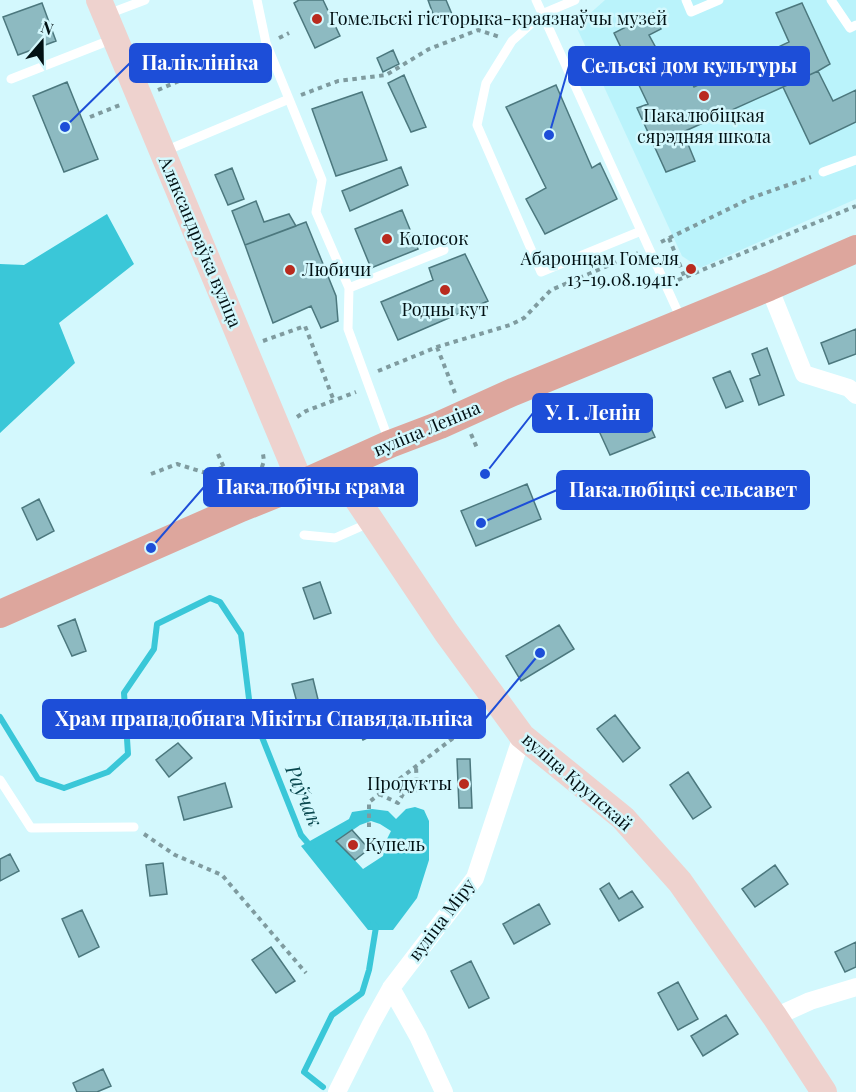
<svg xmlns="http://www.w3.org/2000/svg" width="856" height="1092" viewBox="0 0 856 1092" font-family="'Playfair Display',serif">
<rect width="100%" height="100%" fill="#d3f8fd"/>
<!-- built -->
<path fill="#baf3fb" d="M605,0h251v199l-156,69 -18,-12 -106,-230z"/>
<!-- water -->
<path fill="#3ac7d8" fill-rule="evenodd" d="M107,214l27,50 -75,59 16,40 -75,70v-169l24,1z
M415,807l9,3 5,11v39l-12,38 -24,32h-25l-67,-84 48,-27 3,-7 20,-3 16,2 8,8 10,-10zM371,821l9,3 11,7 -4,8 -4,17 -20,13 -26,-28 23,-16z"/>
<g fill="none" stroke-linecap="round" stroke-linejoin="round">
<!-- stream -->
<path stroke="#3ac7d8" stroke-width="6" d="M0,717l38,62 26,9 44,-16 20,-18 -4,-61 30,-44 3,-25 53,-26 10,4 21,32 9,73 51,128 11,13
M323,1087l-19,-15 28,-57 30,-22 7,-23 7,-43 -3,-3"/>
</g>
<!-- building -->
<path fill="#8dbac1" stroke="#4c787e" stroke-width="1.5" d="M299,0h24l17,36 -25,12 -21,-45z
M428,0h18l8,19 -17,6z
M42,3l14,38 -38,14 -15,-38z
M802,3l28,61 -12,7 -35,16 -100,45 12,29 -29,11 -29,-64 11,-4 -34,-71 39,-20 8,16 -12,6 24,44 14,-7 7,15 95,-45 -13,-29z
M393,50l6,14 -16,8 -6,-14z
M818,71l15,30 23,-11v32l-46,22 -27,-57z
M404,75l22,52 -15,5 -23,-49z
M67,82l31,77 -34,13 -31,-76z
M556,85l36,83 8,-5 17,36 -72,35 -19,-35 20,-11 -40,-81z
M362,92l25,68 -51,16 -24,-67z
M401,167l7,18 -58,26 -8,-20z
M232,168l12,31 -16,6 -13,-30z
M256,201l8,21 25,-8 7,12 -51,19 -13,-34z
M402,210l16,39 -47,19 -16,-39z
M306,222l30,74 2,25 -17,7 -10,-22 -38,17 -28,-78z
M465,254l23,47 -90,39 -17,-38 52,-22 -4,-12z
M856,329v25l-27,10 -8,-21z
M767,348l17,47 -25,10 -9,-26 10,-4 -8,-21z
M730,371l13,30 -17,7 -13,-30z
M644,412l11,25 -45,18 -11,-24z
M527,484l14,35 -65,27 -15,-35z
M39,499l15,32 -17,9 -15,-32z
M320,582l11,31 -17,6 -11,-31z
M75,619l11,32 -14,5 -14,-30z
M559,625l15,24 -53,32 -15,-25z
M313,679l9,37 -20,5 -10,-37z
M379,703l13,23 -29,14 -12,-26z
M615,715l25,33 -17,14 -26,-33z
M178,743l14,15 -23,19 -13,-17z
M457,759h13l2,49h-13z
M688,772l23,35 -18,12 -23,-34z
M225,783l7,24 -48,13 -6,-23z
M352,830l17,19 -14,11 -19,-19z
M10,854l9,17 -19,10v-22z
M163,863l4,31 -17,2 -4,-31z
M775,865l13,19 -33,23 -13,-18z
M609,883l10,16 13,-8 11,16 -24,14 -19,-32z
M539,904l11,20 -36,20 -11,-20z
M82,910l17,37 -20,10 -17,-38z
M856,942v25l-11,5 -10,-20z
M271,947l24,34 -19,12 -24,-33z
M471,961l18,37 -20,10 -18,-37z
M678,982l20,37 -20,11 -20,-37z
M726,1015l12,19 -35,22 -12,-20z
M103,1069l8,17 -14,6h-20l-4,-9z"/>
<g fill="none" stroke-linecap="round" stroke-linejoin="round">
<!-- path -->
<path stroke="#7f9b9f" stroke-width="4" stroke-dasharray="4.5 4.5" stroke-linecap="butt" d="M279,38l10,-5
M158,90l97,-42
M301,95l37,-14 48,-6 43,-26 49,-19 22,7
M90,117l30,-12
M669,238l16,40
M661,242l90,-44 60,-21
M678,280l178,-74
M263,341l42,-15 29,75
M437,347l18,46
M378,371l59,-24 73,-22 14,-7 27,-28 87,-37
M297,417l9,-6 50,-19
M471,434l6,14
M218,454l15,34
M151,474l26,-10 29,9 18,-6
M259,476l5,-15 -1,-7
M379,794l19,9 5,-9 14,-4 -1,-24
M369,827v-25l112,-85
M144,834l31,21 47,20 84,98"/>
<!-- lane -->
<path stroke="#fff" stroke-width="9" d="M536,0l146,321
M575,0l-33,14 -30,27 -26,42 -9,42 64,147 100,-41
M686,0l5,12 28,-12
M831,0l19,28 6,-3
M108,14l37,-14
M11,79l102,-40
M289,99l33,81 -6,32 33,76 -1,41 41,112
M165,151l124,-52 -23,-56 -9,-43
M823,172l33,-12
M349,288l95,-38
M304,535l31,3 34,-15
M0,780l31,48 103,-1"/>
<!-- street -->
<path stroke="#fff" stroke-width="18" d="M769,287l35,87 45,14 7,7
M391,988l27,48 26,56
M775,1017l35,-16 46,-14
M337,1092l34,-68 20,-36 84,-110 47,-142"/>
<!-- secondary -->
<path stroke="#eed2ce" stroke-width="26" d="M99,0l202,484
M336,468l110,164 76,104 101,82 57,64 95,135 49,75"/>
<!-- primary -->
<path stroke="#dda69d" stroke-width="28" d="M0,614l241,-106 60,-24 89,-40 50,-19 73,-33 256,-105 87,-38"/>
</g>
<!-- markers -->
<g fill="#b92b1f" stroke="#d3f8fd" stroke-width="2">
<circle cx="317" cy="19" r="6"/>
<circle cx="704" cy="96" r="6"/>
<circle cx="387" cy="239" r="6"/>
<circle cx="691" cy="269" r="6"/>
<circle cx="290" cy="270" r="6"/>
<circle cx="445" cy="290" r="6"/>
<circle cx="464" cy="784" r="6"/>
<circle cx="353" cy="845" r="6"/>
</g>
<g text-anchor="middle" stroke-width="5" stroke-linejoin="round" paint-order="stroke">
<!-- poi labels -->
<g font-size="18" fill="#021114" stroke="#d3f8fd" text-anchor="start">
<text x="329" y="25">Гомельскі гісторыка-краязнаўчы музей</text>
<text x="704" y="122" text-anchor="middle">Пакалюбіцкая<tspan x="704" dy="21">сярэдняя школа</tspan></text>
<text x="399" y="245">Колосок</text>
<text x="679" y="265" text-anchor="end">Абаронцам Гомеля<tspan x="679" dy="21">13-19.08.1941г.</tspan></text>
<text x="302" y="276">Любичи</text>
<text x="445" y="316" text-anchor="middle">Родны кут</text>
<text x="452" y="790" text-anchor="end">Продукты</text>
<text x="365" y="851">Купель</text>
</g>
<!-- street labels -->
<g font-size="18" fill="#021114" stroke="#d3f8fd">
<text transform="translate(200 242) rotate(67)" y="6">Аляксандраўка вуліца</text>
<text transform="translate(427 429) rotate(-23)" y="6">вуліца Леніна</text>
<text transform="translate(577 782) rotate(41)" y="6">вуліца Крупскай</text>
<text transform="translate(442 920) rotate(-53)" y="6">вуліца Міру</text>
</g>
<!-- water labels -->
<g font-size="20" font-style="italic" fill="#09474e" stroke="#d3f8fd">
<text transform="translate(304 796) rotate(67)" y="7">Раўчак</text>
</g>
</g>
<!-- callouts -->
<path fill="none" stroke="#1d4ed8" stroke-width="2" d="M65 127L130 63M549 135L569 66M485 474L533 413M151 548L204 487M481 523L557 490M540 653L485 719"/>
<g fill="#1d4ed8" stroke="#d3f8fd" stroke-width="2">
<circle cx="65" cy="127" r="6"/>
<circle cx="549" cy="135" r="6"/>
<circle cx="485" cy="474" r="6"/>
<circle cx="151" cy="548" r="6"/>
<circle cx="481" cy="523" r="6"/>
<circle cx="540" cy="653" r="6"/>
</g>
<g fill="#1d4ed8" stroke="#1d4ed8" stroke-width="2">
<rect x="130" y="44" width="141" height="38" rx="6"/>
<rect x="569" y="47" width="240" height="38" rx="6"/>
<rect x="533" y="394" width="119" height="38" rx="6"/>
<rect x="204" y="468" width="213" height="38" rx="6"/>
<rect x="557" y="471" width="252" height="38" rx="6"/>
<rect x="43" y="700" width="442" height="38" rx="6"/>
</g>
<g font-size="20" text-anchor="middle" font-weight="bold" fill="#fff">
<text x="200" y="70">Паліклініка</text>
<text x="689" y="73">Сельскі дом культуры</text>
<text x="593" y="420">У. І. Ленін</text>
<text x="311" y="494">Пакалюбічы крама</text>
<text x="683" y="497">Пакалюбіцкі сельсавет</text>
<text x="264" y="726">Храм прападобнага Мікіты Спавядальніка</text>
</g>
<!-- north arrow -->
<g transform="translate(42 42) rotate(20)" stroke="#d3f8fd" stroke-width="4.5" paint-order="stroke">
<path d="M0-4.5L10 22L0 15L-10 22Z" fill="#021114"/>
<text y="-9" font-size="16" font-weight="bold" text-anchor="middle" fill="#021114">N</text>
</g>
</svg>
